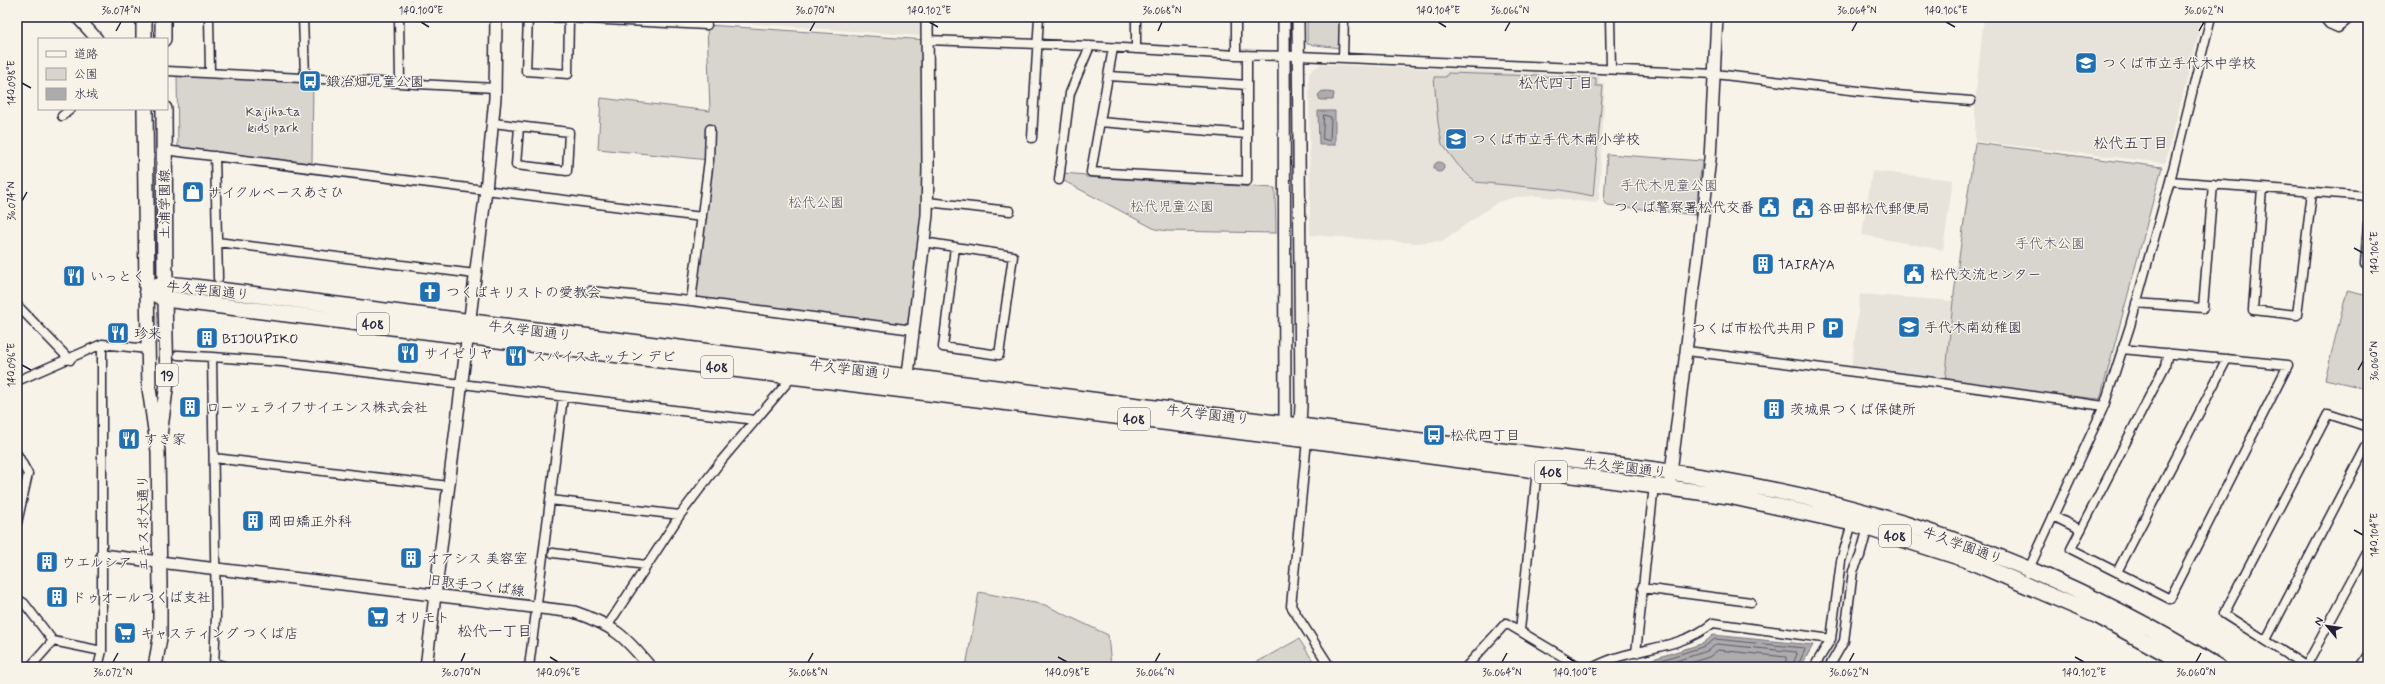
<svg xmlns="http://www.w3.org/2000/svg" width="2385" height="684" viewBox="0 0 2385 684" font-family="Mynerve,'Klee One',sans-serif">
<rect width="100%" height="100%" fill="#f7f3e8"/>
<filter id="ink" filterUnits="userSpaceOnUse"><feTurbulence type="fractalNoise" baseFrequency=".025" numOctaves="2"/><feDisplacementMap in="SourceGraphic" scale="8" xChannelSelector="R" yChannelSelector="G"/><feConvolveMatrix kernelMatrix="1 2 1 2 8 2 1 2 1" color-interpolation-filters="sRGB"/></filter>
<g filter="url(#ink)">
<!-- built -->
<path fill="#e7e3db" d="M715,17h205l1,19 -206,-15z
M1984,17h219l-38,146 -190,-22v-40z
M1321,64l279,12 -1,7h6l-6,116 -5,4 -56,-7 -22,1 -18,5 -56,39 -27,2 -105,-8 -1,-163z
M1872,171l81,9 -10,70 -81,-15z
M1860,294l93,7 -8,82 -94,-11z"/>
<!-- green -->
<path fill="#d8d5cf" stroke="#7d7c85" d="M1307,17h34v31l-34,-4z
M707,25l220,15 1,128 -15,162 -222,-29 18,-141 -111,-11 3,-51 109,13z
M1448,73l148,5v8h7l-10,110 -32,-6 -86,-8 -17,-17 -16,-21 -4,-21 -4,-46h12z
M177,74l136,8 -1,81 -134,-15z
M1975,143l187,24 -62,232 -155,-16 8,-82z
M1607,154l95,7 -7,54 -87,-10 -4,-3z
M1063,173l23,2v2l189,11 1,45 -109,-2 -12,-2 -93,-49z
M2347,291l21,5v93l-43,-10z
M979,592l66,13 63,30 3,32h-145z
M1299,639l18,28h-69z"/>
<!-- water -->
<path fill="#aeabad" stroke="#76747f" d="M1322,91l12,2 -1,7h-13l-2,-5z
M1318,111h17v34h-16z
M1434 167a5 5 0 1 1 10 0a5 5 0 1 1-10 0Z
M1713,635l100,10 -12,22h-174l77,-24z"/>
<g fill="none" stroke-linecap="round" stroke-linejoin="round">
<!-- shore -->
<path stroke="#5a5969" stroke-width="1" d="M1324,115l7,2 -1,24 -7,-2z
M1640,667l65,-21 10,-7 89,9 1,2 -8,17
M1657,667l50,-16 10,-7 79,8 1,2 -5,13
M1677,667l32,-10 9,-7 68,7v10"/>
<!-- street casing -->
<g stroke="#22223b" stroke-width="11">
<path id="street" d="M209,17l1,56
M303,17l2,60
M399,17l1,65
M528,17l-2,54 42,3 1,-55
M547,17l160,8
M1136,17v32
M1236,17v38
M1610,17l1,52
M2323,17l6,7 9,4 13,-11
M927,40l163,6 146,9 62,1 417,18 169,20 87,7
M1113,48l-22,124 156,9v-126
M1343,58l1,-41
M167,71l328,17
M1109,76l138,9
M62,116l9,-7
M1100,122l147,12
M493,123l76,9 -2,39 -51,-6 3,-38
M710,129l-1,31 -18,141 222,29
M1032,138l7,-121
M164,150l538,67
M215,156l3,122
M1059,180l11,-87 20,-47
M2170,181l198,15
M2262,188l-9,122 44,5 15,-123
M927,202l83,9
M2368,224l-3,40 3,1
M217,242l258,32
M923,242l90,14 -14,99 -56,-8 12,-100
M590,291l101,10
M2136,303l67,5 10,-124
M17,305l53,55
M2122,349l166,16 -118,234 -99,-50 94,-183 3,-13
M1687,351l247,31 170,24
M178,355l34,2
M17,381l85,-37 45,5
M1307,440l-16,166 39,61
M17,454l11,20 -11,49
M214,458l235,28
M550,500l130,15
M2053,516l28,14
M553,553l93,12
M2117,572l110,-213
M2027,573l77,-167 26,-80 40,-145 41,-164
M1642,588l109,14
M17,599l7,4 29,38 49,10
M608,625l72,-110 41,-54 71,-84
M1520,630l17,-160
M2266,640l102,-197
M1636,653l18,-168
M215,663l13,4
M2306,666l62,-115
M30,667l23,-26
M98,667l4,-16v-307
M214,667l2,-51 -4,-259 70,5 473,58
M529,667l34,-270
M1466,667l40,-44 74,44
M1594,667c39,-21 83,-15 119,-44l118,16
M1814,667l17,-28 10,-78 11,-38
M1829,667l15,-26 9,-70 7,-15 8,-29
M2307,667l-83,-53 104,-200 40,13
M2361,667l7,-11"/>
</g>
<!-- secondary casing -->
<g stroke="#22223b" stroke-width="14">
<path id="secondary" d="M77,17l20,22
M1284,17l1,406 2,7
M907,383l20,-168 1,-47 -1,-151
M1296,431l4,-6 1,-20 -3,-388
M1670,480l40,-321 7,-142
M102,555l472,57c39,13 51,24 76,55
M426,667l60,-477 9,-92 1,-81"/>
</g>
<!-- primary casing -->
<g stroke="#22223b" stroke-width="16">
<path id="primary" d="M147,289l2,99 9,63 2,134v53l-5,29
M160,436l7,-54 -2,-83"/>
</g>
<!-- highway casing -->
<g stroke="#22223b" stroke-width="18">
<path id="highway" d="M144,17v22
M163,17v22
M145,109l2,180
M164,109l1,185
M147,289l18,-5 22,2c315,39 629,80 944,119 121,15 242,30 363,45 89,11 181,20 269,38 161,32 315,92 455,179
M147,289l18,10 1168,144 396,53 123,27 113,36 133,57 93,51"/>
</g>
<!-- street -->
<use href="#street" stroke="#f7f3e8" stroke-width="8"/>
<!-- secondary -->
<use href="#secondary" stroke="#f7f3e8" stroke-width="11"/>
<!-- primary -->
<use href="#primary" stroke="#f7f3e8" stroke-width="13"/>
<!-- highway -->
<use href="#highway" stroke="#f7f3e8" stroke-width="15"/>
</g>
</g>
<!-- ticks -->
<path fill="none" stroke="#22223b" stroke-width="1.5" d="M421,22l8,5M929,22l9,5M1438,22l8,5M1946,22l9,5M116,31l5,-9M810,31l5,-9M1158,31l4,-9M1505,31l5,-9M1852,31l5,-9M2199,31l5,-9M22,83l9,5M22,201l5,-9M2354,248l9,5M22,365l9,5M2358,370l5,-9M2354,530l9,5M550,657l8,5M1058,657l9,5M1567,657l8,5M2075,657l9,5M113,662l5,-9M461,662l4,-9M808,662l5,-9M1155,662l5,-9M1502,662l5,-9M1849,662l5,-9M2196,662l5,-9"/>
<!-- icons -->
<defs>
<g id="school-square" transform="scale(1.15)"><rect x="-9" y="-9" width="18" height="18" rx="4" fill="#1f6fb2" stroke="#f7f3e8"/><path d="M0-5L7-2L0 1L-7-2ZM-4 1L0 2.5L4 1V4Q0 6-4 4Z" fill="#fff"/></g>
<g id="bus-square" transform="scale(1.15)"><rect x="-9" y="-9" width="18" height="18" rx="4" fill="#1f6fb2" stroke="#f7f3e8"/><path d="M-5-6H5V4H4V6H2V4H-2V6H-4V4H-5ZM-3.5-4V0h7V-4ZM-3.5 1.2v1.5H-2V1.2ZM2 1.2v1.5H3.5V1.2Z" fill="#fff"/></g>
<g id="shop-square" transform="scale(1.15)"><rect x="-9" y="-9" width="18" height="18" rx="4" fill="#1f6fb2" stroke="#f7f3e8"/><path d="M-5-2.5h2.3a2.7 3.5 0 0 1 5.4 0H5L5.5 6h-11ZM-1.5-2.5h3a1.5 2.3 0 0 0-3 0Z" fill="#fff"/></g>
<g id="civic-square" transform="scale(1.15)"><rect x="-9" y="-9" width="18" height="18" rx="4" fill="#1f6fb2" stroke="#f7f3e8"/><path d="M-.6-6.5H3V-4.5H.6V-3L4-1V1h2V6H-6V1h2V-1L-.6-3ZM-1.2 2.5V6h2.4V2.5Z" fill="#fff"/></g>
<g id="building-square" transform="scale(1.15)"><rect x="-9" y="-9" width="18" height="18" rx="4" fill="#1f6fb2" stroke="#f7f3e8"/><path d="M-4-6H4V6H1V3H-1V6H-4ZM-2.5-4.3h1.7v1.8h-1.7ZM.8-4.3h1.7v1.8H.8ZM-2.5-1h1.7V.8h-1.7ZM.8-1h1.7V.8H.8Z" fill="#fff"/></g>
<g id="restaurant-square" transform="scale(1.15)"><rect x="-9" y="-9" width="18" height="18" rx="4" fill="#1f6fb2" stroke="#f7f3e8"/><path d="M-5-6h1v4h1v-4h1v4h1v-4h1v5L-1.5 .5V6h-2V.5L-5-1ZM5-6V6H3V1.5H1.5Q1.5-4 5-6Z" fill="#fff"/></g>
<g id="church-square" transform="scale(1.15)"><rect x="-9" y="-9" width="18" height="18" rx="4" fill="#1f6fb2" stroke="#f7f3e8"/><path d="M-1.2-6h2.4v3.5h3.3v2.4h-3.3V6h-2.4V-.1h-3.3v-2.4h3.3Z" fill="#fff"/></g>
<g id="parking-square" transform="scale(1.15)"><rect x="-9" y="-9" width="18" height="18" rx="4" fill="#1f6fb2" stroke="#f7f3e8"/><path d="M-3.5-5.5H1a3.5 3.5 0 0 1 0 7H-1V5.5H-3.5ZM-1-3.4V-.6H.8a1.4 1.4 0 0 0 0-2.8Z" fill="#fff"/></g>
<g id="supermarket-square" transform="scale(1.15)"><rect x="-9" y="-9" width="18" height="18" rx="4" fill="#1f6fb2" stroke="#f7f3e8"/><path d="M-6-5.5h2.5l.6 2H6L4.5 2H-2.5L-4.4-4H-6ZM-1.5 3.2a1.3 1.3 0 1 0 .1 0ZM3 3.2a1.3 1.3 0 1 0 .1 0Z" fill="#fff"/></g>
</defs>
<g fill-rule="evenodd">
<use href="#school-square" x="2086" y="63"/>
<use href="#bus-square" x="310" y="81"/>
<use href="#school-square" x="1456" y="139"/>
<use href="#shop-square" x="193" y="192"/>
<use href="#civic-square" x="1769" y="207"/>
<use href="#civic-square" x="1803" y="208"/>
<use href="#building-square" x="1763" y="264"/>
<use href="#civic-square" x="1914" y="274"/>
<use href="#restaurant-square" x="74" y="276"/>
<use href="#church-square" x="430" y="292"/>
<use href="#school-square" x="1909" y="327"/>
<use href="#parking-square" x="1833" y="328"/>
<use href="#restaurant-square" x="118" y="333"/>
<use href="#building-square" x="207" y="338"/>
<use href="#restaurant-square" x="408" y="353"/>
<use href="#restaurant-square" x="516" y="356"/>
<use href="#building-square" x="190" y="407"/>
<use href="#building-square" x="1774" y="409"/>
<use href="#bus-square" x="1434" y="435"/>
<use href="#restaurant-square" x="129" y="439"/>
<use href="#building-square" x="253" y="521"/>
<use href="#building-square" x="411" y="558"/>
<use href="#building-square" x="47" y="562"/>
<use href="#building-square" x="57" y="597"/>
<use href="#supermarket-square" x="378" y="617"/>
<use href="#supermarket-square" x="125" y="633"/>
</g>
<g text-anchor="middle" stroke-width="3" stroke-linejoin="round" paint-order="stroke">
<!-- shield labels -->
<g fill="#f7f3e8" stroke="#62616f" stroke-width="1">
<rect x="357" y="313" width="32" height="22" rx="3"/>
<rect x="701" y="356" width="32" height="22" rx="3"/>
<rect x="156" y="364" width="22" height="22" rx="3"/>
<rect x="1118" y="408" width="32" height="22" rx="3"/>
<rect x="1535" y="461" width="32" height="22" rx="3"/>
<rect x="1879" y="525" width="32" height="22" rx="3"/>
</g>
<g font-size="13" font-weight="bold" fill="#22223b">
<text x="373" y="329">408</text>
<text x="717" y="372">408</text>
<text x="167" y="380">19</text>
<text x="1134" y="424">408</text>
<text x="1551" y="477">408</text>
<text x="1895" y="541">408</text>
</g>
<!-- poi labels -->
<g font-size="14" fill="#22223b" stroke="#f7f3e8" text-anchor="start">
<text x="2102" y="68">つくば市立手代木中学校</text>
<text x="326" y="86">鍛冶畑児童公園</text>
<text x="1472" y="144">つくば市立手代木南小学校</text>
<text x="208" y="197">サイクルベースあさひ</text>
<text x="1754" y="212" text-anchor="end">つくば警察署松代交番</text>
<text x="1818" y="213">谷田部松代郵便局</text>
<text x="1778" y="269">TAIRAYA</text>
<text x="1930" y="279">松代交流センター</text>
<text x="90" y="281">いっとく</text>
<text x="446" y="297">つくばキリストの愛教会</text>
<text x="1924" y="332">手代木南幼稚園</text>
<text x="1818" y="333" text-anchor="end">つくば市松代共用Ｐ</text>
<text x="134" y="338">珍来</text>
<text x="222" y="343">BIJOUPIKO</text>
<text x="424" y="358">サイゼリヤ</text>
<text x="532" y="361">スパイスキッチン デビ</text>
<text x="206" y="412">ローツェライフサイエンス株式会社</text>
<text x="1790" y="414">茨城県つくば保健所</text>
<text x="1450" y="440">松代四丁目</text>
<text x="144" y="444">すき家</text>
<text x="268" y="526">岡田矯正外科</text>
<text x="426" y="563">オアシス 美容室</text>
<text x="62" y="567">ウエルシア</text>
<text x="72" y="602">ドゥオールつくば支社</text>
<text x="394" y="622">オリモト</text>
<text x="140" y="638">キャスティング つくば店</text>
</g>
<!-- park labels -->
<g font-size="14" fill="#504f60" stroke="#f7f3e8">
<text x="273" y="116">Kajihata<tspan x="273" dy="16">kids park</tspan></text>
<text x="1669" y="190">手代木児童公園</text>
<text x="816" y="207">松代公園</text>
<text x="1172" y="211">松代児童公園</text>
<text x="2050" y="248">手代木公園</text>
</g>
<!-- street labels -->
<g font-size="14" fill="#22223b" stroke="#f7f3e8">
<text transform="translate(164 204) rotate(-90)" y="5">土浦学園線</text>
<text transform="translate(208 290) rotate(6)" y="5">牛久学園通り</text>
<text transform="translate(530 330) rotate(7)" y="5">牛久学園通り</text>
<text transform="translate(851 369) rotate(7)" y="5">牛久学園通り</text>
<text transform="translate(1208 414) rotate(7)" y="5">牛久学園通り</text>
<text transform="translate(1625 467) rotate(7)" y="5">牛久学園通り</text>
<text transform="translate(143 523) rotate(-91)" y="5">エキスポ大通り</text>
<text transform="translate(1963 545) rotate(20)" y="5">牛久学園通り</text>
<text transform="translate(476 585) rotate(7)" y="5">旧取手つくば線</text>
</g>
<!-- neighbourhood labels -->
<g font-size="15" fill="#22223b" stroke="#f7f3e8">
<text x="1556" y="88">松代四丁目</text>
<text x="2131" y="148">松代五丁目</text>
<text x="495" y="636">松代一丁目</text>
</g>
</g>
<!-- margin -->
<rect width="2385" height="684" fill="none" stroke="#f7f3e8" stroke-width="44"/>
<!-- legend -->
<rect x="38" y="38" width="130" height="72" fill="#f7f3e8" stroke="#a29fa3"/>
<rect x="46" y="51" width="20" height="6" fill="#f7f3e8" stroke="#a29fa3"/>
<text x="74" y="58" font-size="12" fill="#22223b">道路</text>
<rect x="46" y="68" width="20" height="12" fill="#d8d5cf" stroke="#a29fa3"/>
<text x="74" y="78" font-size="12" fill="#22223b">公園</text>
<rect x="46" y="88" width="20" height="12" fill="#aeabad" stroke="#a29fa3"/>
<text x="74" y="98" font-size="12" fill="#22223b">水域</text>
<!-- north arrow -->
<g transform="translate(2327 626) rotate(299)" stroke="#f7f3e8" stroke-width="3" paint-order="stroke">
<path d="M0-3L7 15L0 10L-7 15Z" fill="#22223b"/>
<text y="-6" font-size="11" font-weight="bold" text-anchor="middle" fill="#22223b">N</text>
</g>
<rect x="22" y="22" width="2341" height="640" fill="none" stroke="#22223b" stroke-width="1.5"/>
<g font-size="10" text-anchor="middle" fill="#22223b">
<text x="121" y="14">36.074°N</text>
<text x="421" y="14">140.100°E</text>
<text x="815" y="14">36.070°N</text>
<text x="929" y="14">140.102°E</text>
<text x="1162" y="14">36.068°N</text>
<text x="1438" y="14">140.104°E</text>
<text x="1510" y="14">36.066°N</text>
<text x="1857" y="14">36.064°N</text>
<text x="1946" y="14">140.106°E</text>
<text x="2204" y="14">36.062°N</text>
<text transform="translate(11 83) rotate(-90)" y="4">140.098°E</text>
<text transform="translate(11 201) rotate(-90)" y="4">36.074°N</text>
<text transform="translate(2374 253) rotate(-90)" y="4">140.106°E</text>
<text transform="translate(2374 361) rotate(-90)" y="4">36.060°N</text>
<text transform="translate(11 365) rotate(-90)" y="4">140.096°E</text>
<text transform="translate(2374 535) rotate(-90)" y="4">140.104°E</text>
<text x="113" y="676">36.072°N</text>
<text x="461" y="676">36.070°N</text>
<text x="558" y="676">140.096°E</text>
<text x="808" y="676">36.068°N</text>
<text x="1067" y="676">140.098°E</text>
<text x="1155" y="676">36.066°N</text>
<text x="1502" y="676">36.064°N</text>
<text x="1575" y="676">140.100°E</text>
<text x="1849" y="676">36.062°N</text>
<text x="2084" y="676">140.102°E</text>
<text x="2196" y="676">36.060°N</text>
</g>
</svg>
